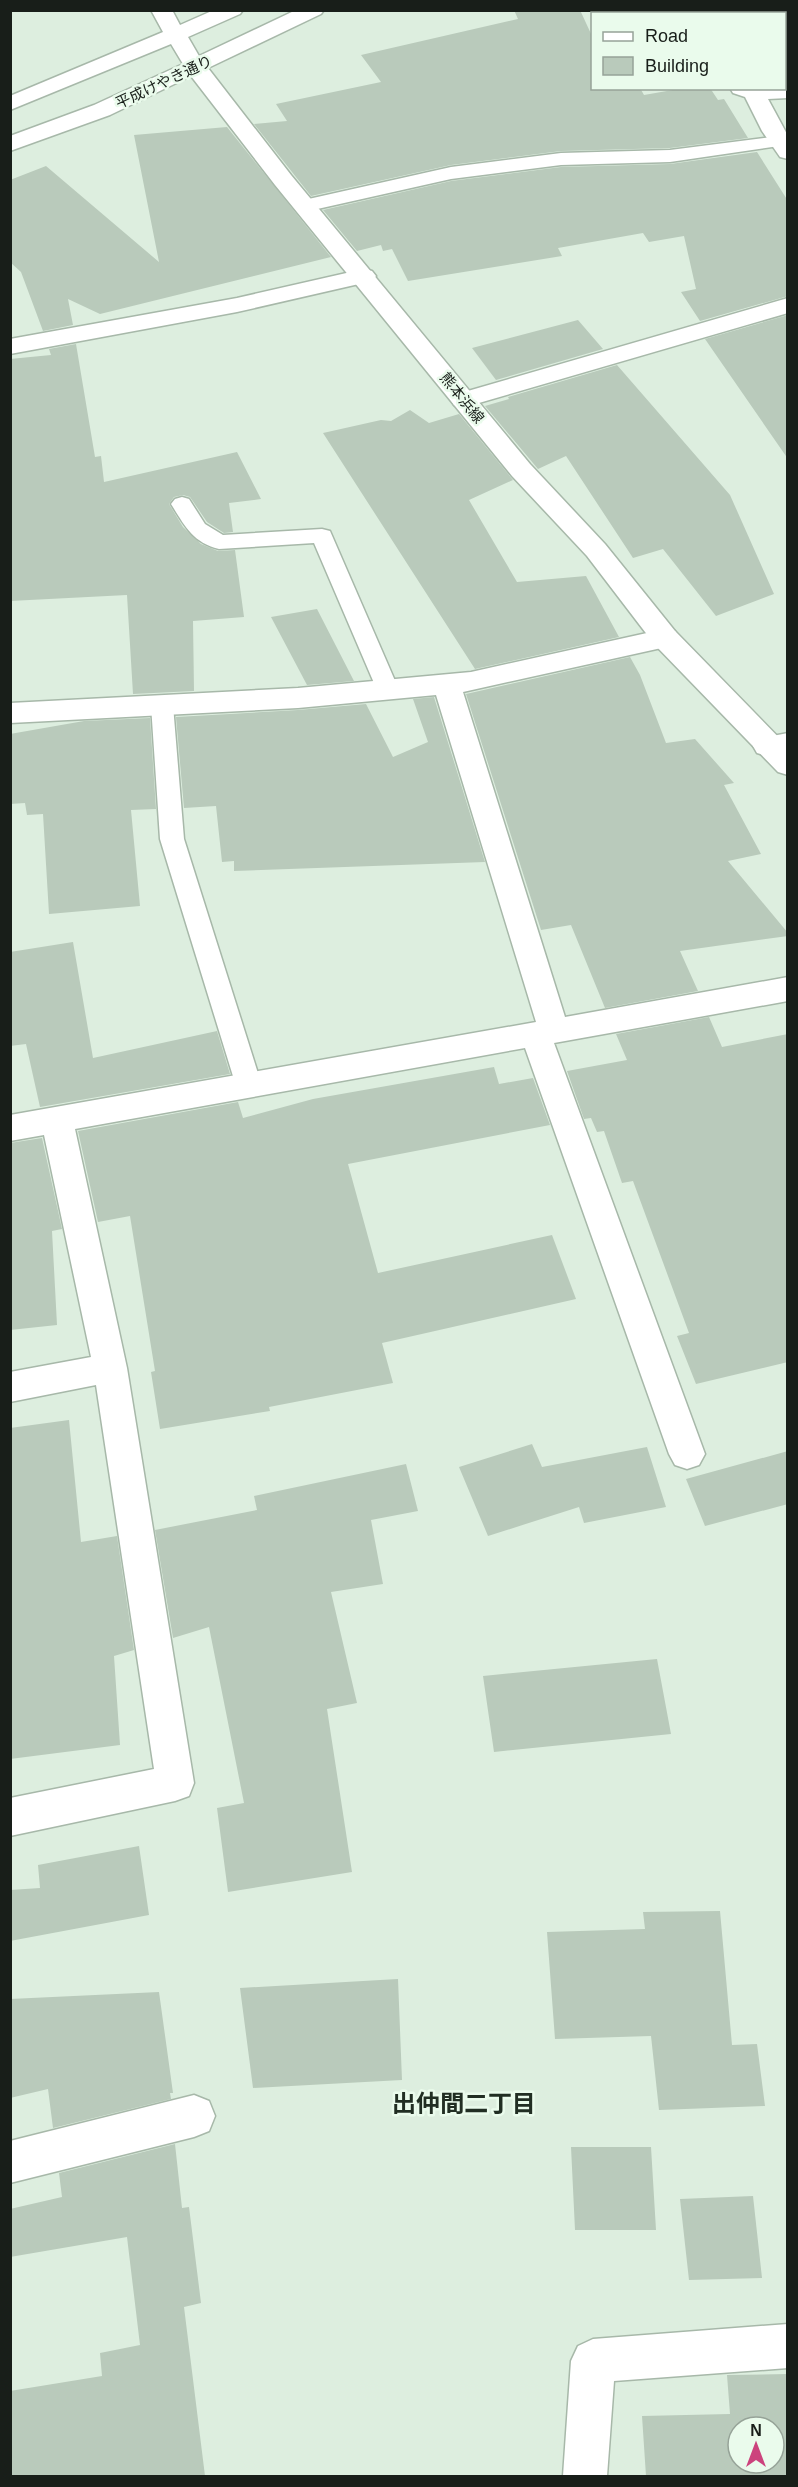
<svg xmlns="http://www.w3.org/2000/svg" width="798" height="2487" viewBox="0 0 798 2487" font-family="Helvetica,'Noto Sans JP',sans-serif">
<rect width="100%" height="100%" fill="#ddeedf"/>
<!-- building -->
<path fill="#b9cabb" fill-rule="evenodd" d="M514,10h66l12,26v52h48l4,7 40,-7h26l8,12 6,-1 24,39 -78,10 -109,3 -110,14 -140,31 -57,-72 33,-3 -11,-17 105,-22 -20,-27 157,-36z
M227,127l104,130 -231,57 -32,-15 5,26 -30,6 -22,-59 -11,-10v-82l36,-14 113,96 -25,-127z
M757,152l31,49v95l-88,25 -19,-29 15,-3 -12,-53 -35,6 -6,-9 -85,15 4,8 -154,25 -16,-32 -9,2 -2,-6 -24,6 -34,-41 128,-29 110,-14 109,-3z
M788,315v144l-83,-120z
M578,320l25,29 -107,31 -24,-32z
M76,344l19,113 6,-1 3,26 133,-30 24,47 -32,4 4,29 -9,1 -17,-11 -17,-25 -7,-2 -9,2 -5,7 14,23 18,17 17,7 17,-1 9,67 -51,4 1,70 -61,3 -6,-99 -117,6v-242l41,-4 -2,-6z
M617,365l113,130 44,99 -58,22 -53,-67 -30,9 -67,-102 -28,13 -53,-63 24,-7 -1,-2z
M410,410l19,13 30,-9 54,66 -44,20 48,82 69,-6 33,61 -144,32 -152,-236 58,-13 10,1z
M317,609l37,72 -47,4 -36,-68z
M630,657l10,18 26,68 29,-4 39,44 -10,2 37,69 -33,7 60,72v3l-108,15 18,40 -93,17 -34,-83 -30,5 -75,-236z
M434,697l51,165 -251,9v-10l-12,1 -6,-56 -32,2 -8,-91 122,-7 68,-6 27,53 35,-15 -15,-43z
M150,718l6,91 -25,1 9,96 -91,8 -6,-100 -16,1 -2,-12 -15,1v-70l74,-13z
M73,942l20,116 124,-27 13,43 -190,33 -14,-63 -16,2v-94z
M709,1017l13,30 66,-13v328l-92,22 -19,-48 12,-3 -56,-152 -11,2 -18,-52 -7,1 -6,-14 -7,1 -17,-48 60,-11 -11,-26z
M494,1067l5,17 34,-6 17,47 -202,39 30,109 174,-38 24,64 -194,44 11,40 -124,24 1,4 -110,18 -9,-57 4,-1 -25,-155 -32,6 -20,-91 160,-29 5,16 70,-19z
M42,1138l20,91 -10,2 5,94 -47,5v-187z
M69,1420l12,122 36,-6 17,114 -20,6 6,89 -110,14v-331z
M532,1444l10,23 105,-20 19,60 -82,16 -5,-16 -91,29 -29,-69z
M788,1451v53l-83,22 -19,-47z
M406,1464l12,47 -47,9 12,64 -52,8 26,111 -30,6 25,163 -124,20 -11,-84 27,-5 -35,-176 -36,11 -18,-108 102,-20 -3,-14z
M657,1659l14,75 -177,18 -11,-76z
M139,1846l10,69 -139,26v-51l30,-2 -2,-23z
M720,1911l12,134 25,-1 8,62 -106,4 -8,-74 -96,3 -8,-107 98,-3 -2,-17z
M398,1979l4,101 -149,8 -13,-100z
M159,1992l14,101h-3l1,6 -118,29 -5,-39 -38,9v-99z
M175,2144l7,64 7,-1 12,96 -17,4 21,169h-195v-85l92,-15 -2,-23 40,-8 -13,-108 -117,20v-48l52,-12 -3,-24z
M571,2147h80l5,83h-81z
M753,2196l9,82 -73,2 -9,-81z
M788,2374v102h-142l-4,-60 88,-2 -3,-39zM738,2427h36v36h-36z"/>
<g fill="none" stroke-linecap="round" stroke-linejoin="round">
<!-- lane casing -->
<g stroke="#a7b8a9" stroke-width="3">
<path id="lane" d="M780,136l8,3 -2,6 -116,17 -109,3 -110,14 -147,33 -7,-2 -2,-4 2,-4 7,-2 147,-33 110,-14 109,-3z
M182,497l7,2 16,25 18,11 99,-6 8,2 69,159 -3,6 -8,2 -8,-2 -3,-6 -63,-147 -95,6c-27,-7 -34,-23 -48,-45l4,-5z
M162,697l8,2 3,6 11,134 78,247 -4,7 -9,3 -9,-3 -4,-7 -76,-247 -9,-134 3,-6z"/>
</g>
<!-- street casing -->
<g stroke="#a7b8a9" stroke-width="3">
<path id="street" d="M609,10h21l2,4h-21z
M788,84v14l-20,1 20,37v23l-8,-2 -18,-26 -17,-34 -12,-4 -3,-5h54v-3z
M364,269l8,2 4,5 -4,5 -135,31 -227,42v-15l227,-41z
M788,298v15l-316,92 -9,3 -9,-3 -3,-5 3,-5z
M665,629l10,2 4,7 -4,7 -212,47 102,325 223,-40v24l-234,42 151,411 -6,11 -12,4 -12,-4 -6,-11 -144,-406 -450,81 52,239 67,415 -5,13 -14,5 -165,35v-38l144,-29 -58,-384 -86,17v-30l81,-15 -47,-222 -34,6v-26l526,-93 -100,-327 -138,13 -288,15v-20l288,-15 173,-16z
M788,733v20l-21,3 -10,-3 -4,-7 4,-7z
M194,2095l15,6 6,15 -6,15 -15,6 -184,46v-42z
M788,2324v44l-174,13 -7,95h-44l8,-115 7,-15 15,-7z"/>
</g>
<!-- secondary casing -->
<g stroke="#a7b8a9" stroke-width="3">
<path id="secondary" d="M151,10h21l8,15 34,-15h29l-3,4 -52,23 11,19 97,-46h28l-3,4 -113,54 83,107 239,289 75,80 70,87 113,116v28l-10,-3 -123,-127 -68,-89 -75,-80 -237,-291 -84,-109 -81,39 -100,36v-15l84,-31 89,-41 -12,-20 -161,66v-14l153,-64z"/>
</g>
<!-- lane -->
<use href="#lane" fill="#fff" fill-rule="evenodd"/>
<!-- street -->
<use href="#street" fill="#fff" fill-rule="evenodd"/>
<!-- secondary -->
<use href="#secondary" fill="#fff" fill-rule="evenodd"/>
</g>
<g text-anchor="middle" stroke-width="5" stroke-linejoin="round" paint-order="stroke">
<!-- far-street labels -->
<g font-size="15" fill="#181e19" stroke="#eafbec">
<text transform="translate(164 82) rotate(-25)" y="5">平成けやき通り</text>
<text transform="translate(462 398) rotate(51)" y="5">熊本浜線</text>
</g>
<!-- near-neighbourhood labels -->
<g font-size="24" font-weight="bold" fill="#212e23" stroke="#eafbec">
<text x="464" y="2112">出仲間二丁目</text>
</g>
</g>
<!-- border -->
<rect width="798" height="2487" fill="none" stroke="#181e19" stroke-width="24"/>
<!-- legend -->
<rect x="591" y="12" width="195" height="78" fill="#eafbec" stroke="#96a398" stroke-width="1.5"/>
<rect x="603" y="32" width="30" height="9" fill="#ffffff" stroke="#96a398" stroke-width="1.5"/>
<text x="645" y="42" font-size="18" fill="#181e19">Road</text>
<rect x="603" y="57" width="30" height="18" fill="#b9cabb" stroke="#96a398" stroke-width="1.5"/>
<text x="645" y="72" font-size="18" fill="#181e19">Building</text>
<!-- north arrow -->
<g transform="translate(756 2445)"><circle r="28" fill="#eafbec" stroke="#96a398" stroke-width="1.5"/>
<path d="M0-4.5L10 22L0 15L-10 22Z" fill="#cc437d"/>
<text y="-9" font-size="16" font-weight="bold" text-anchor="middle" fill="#181e19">N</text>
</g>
</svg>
